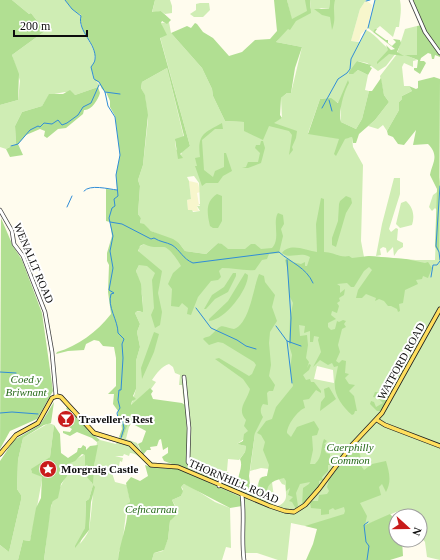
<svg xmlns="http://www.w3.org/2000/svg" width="440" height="560" viewBox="0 0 440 560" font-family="'Times New Roman',serif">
<rect width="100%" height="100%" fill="#fffcee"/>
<!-- farmland -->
<path fill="#f7f6cc" d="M366,0l6,5 -4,23 -7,6 -2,7h-8l9,-32z
M189,181l9,2 2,9 -3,1 2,12 -2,1 1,4 2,1h-12l-1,-11 4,-1z"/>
<!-- green -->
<path fill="#cfedb4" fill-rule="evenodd" d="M12,0h53l7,9 7,4 2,7 -1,4 15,29 -2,21 1,5 6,6 -2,2 -23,8 -10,-3 -16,3 -7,11 -20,6 -7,14 1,18 -10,5 -6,-2v-42l18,-5 2,-19 -8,-26 33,-24 -14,-18 -2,1z
M155,0h15l2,6v7l-7,1 -4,-3 -9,2z
M287,0h20l2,11 2,-3 -1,-8h20l-1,9 -10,-1 13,6v-14h34l-6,9 -9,32 9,1 6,-12c12,5 18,19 30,23l-10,13 -8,5 -11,-8 -10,-2 -3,12 4,-3 10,5 -3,15 4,1 -7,28 -6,10 -15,-7v-18c-8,-4 -12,-6 -21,-5l-12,34 34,6 10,-2 1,10 10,18 -2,76 3,16 5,-1 47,4h19l2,-50 -2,-2 -3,3 -3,-4 4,-12 4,-3 3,-15v383l-13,-3 -2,-15 -5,-6v-20h-17l-4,-5c-11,4 -21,10 -32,13 -25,8 -51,5 -76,-1l-4,37h-9l-21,-7h-13l1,-46 -52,-19 22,14 15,6 1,40 -5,-1 -4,13h-70l2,-7 9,-2 5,-12 2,-18 7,-12 -5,-9 9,-4 2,-7 -2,-2 3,-3 8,3 1,-13 26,1 4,3 34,9 3,-9 7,-2 2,-7 -8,-1 -11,3 5,-38 -11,1v5l-7,5 9,2 -1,6 -6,8 -11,-1 -1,12h-19l-18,-8v-31l-4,-26 -2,-1 -2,-20h-3l1,-10 -5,-2 -2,-6 -4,-3c-7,2 -13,10 -17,16l4,2 -5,7 -20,17 5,-17v-28l4,-14 -3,-15 3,-8 -5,-11 1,-2 5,1c4,-14 -1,-27 -5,-41l3,-6h3l5,-5 -9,-7 1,-6 15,-9 31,20 60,-9h-19l-3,-4 -5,-2 -12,11 -21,-3 -6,-8 -28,-12 -11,-8 1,-5 -3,-4 2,-28 -2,-6 5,-15 5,-45 -3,-24 -4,-8 1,-6 25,-14 17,70 -9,3 1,8 5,6 1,-3 8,-6 -30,-109 4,-5 -3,-9 8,-1 2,11 31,35 10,21 1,7 12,25 19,1 4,11h4l30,-15 -1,-20 6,-5h4l11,-46 -26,-5 16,-20zM194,176l5,7 1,21h-1l1,2h-3l3,5 -7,1 -1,-2h-4l-1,-10 4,-1 -2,-18 -2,-4zM317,366l16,4 1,13 -20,-4zM278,478l4,6 3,1c1,9 4,16 -7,21h-3l-3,-24z
M375,0h25c2,10 0,18 -1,27h-3l-3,10 -13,-11 -7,6 -5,-4z
M200,3h9l1,7 -7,7h-9l-4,-3 6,-4v-6z
M417,26v29h-11l11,5 -4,1v6l-9,-4 -2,4 2,19h5l3,5 -10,5v3l-3,3v8l-12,21 -4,-6 -5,4 -10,-3 7,-6 14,-18 -5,-7 -4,-19 17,-22 8,-25z
M394,178h6v16l-11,35 2,3 5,-4 2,1 -1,11 6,3v4l-5,3 -4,6 -1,-9 -6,6 -1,-5 -3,-1 -3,2 1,6 -5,1 6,-32z
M406,201c7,6 9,15 6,24l-12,3 -4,-4 5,-21z
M49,423l5,2 -4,32 -19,14 11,6v3c-4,20 -7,41 -12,61l-7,-1 -5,20h-18v-15l9,7 12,-52v-5l-4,-6 1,-29 5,-22z
M128,423l1,4 -3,12 11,4c5,13 15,25 32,20l3,2c-25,14 -28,-12 -42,-12l-1,3 -5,-2 -1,2h-8l8,2 -1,4 -2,-1 -2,10 -6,2 3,9 12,3 3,17 -3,3 -5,41 -3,5 -1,9h-74c3,-18 3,-36 7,-53 4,-17 16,-24 17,-43l17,-10v12l2,5 -1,2 6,10 5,-41 3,-2 16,4 3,-7h4zM93,485c1,4 -3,40 -4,45 -2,5 -6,10 -9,14l5,-16 1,-27 3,-2z"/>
<!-- forest -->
<path fill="#b1df92" d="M0,0h12l17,14 2,-1 14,18 -33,24 7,19 -1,26 -18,5z
M65,0h90l-3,12 9,-1 10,9 -4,4 -5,-3 -1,2 6,12 -7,3 30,108 -10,8 3,4 -5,1 -3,-20 9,-3 -17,-68 -25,14 -1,6 4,7 3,20 -5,50 -5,15 2,6 -2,28 3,4 -1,5 4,1 7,7 22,8 6,4 6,8 21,3 12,-11 4,1 6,5h17l6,-5h4l6,5 11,-1c9,-10 0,-26 6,-35l5,2 1,9 -3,5 2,7 -4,17 -10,1 -2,5 -5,1 -7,10c-11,1 -22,-2 -33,-2l-3,3 2,6 -3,3 -7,1 -13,16 -7,18 -4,-1 1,-6 -6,-5 -3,4 -8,-1 1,-17 -4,-5 5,-11 8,-7c-2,-4 -11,-18 -17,-19 -7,0 -13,1 -20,-3l-4,2 -2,5 24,20 -4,22 4,19 -2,13 -5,3 -4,-13 3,-7 -2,-28 3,-7 -8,-7 -8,-1 -3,6 5,13 2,26v2l-6,-1 -2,2 5,11 -3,8 3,15 -4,14v28l-3,7 3,3 -4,2 -1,4 19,-17 3,3 -2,3 2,5 29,4 4,3 2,58 31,15 -2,2 -53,-20 -2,-4 6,-4v-6l-5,3 -2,-11 -2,1 -2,6 -7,1 1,3h-4l-4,5 -5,-11 4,-2 4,-11 -15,-8 -2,4 -1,-3 -5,13h-4l3,-8 -1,-8 -4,-2 1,-8 -5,-7 1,-10h-6l8,-8v-28l-2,-11 -11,-1 -4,-5 -5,-1 -8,4 -2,6 -16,1 -12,3 1,-2c21,-6 40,-20 54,-38l-3,-22 1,-27 -2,-4v-8l5,-17 -2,-14 -4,-1v-32l11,1 -1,-16 4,-19 -5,-39 -5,-9v-6l-4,-9 -4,-3 -3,-7 -4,-1 -4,-14c2,-3 4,-5 4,-8 2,-15 -18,-27 -14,-44l-9,-6z
M274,0h13l5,19 15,-8 -2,-11h5l1,13 -15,8 -6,9 -2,-1 -12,13 26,5 -7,21 -4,25h-4l-6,5 -1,17 2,3 -8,5 23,8 -1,7 -4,9 1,3 -4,5 3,-20 -3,-4 -20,-5 -6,14 -19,-9v-9l-19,-1 -12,-25 -1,-7 -10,-21 -31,-35 16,-7 4,2 4,-5 2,1 6,8 10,6 16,18 13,-4 13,-12 15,-1 7,-8z
M330,0h5c-3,12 2,17 -3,30l-2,-13 -8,-2 -8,-6h15z
M411,0h29v57l-5,-2 -1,4h-2l-1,-5 -3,-1 -7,5 -1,3h4l2,2 -6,11 -6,-4v-2h3l1,-8 -13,-5h12v-29l5,-1z
M375,29h2l-2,3 11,8h2v3l4,3 4,-4 -3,-3 7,1 1,3 -4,9 7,4 -15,-2 -12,10v-2l11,-12 -2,-5 5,5 4,-1 -22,-17z
M357,61l14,4 -1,2 2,1 -4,7 -10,-5 -5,4h-4v-2z
M434,77l6,2 -1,173 -4,-5 2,-58 -7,-14c2,-12 10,-19 -2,-31l-15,1 3,-15 -12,15 -6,-1 -5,-7 -5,-2 -1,-4 12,-21v-8l3,-3v-3l10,-5 -3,-5 7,3 2,-1v-7z
M381,78l3,17 5,7 -14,18 -16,14 -3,9h-3l-1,-6 -7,2 -9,17 -2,-2 5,-15 -31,-5 12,-35 11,-1 7,5 10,-23 1,3c-5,8 -11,29 -8,39l15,7 6,-10 7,-28h3z
M98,87l2,6c-2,7 -9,18 -16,17l-1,4 -17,14 -8,1 -11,9 -3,-2 1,-5 -5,-2 -14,6 -8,9 5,11 -13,2 -4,-8 10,-5 -1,-18 7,-14 20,-6 7,-12h14l7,-4 5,5z
M222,123l1,6h-8l-13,11 2,30 9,7 2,-6 9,-4v-14h2l6,18 -9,5 -5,7h-12l-4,3 -7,-20h2l-2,-8 5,-1c-3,-23 4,-24 22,-34z
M261,141h2l2,7 -4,15 -13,5h-6l4,-1 2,-5h10l2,-9 -5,-5 1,-3h4z
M217,194l5,2v25l-4,7h-5l-3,-2c-3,-13 -5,-24 7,-32z
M346,196l5,2 1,5 -6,10 -10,34 -4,-2v-7l6,-17 1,-17 1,-3z
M321,198l3,1v53c9,0 16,6 25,4l3,2 17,-2 37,3 19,4 3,-1 4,6 -4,10 -5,-2 -1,3 -6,1 2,4 -13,6 -2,13 -4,1 1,7 -2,1 -1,-3 -6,-3h-3l-4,-5 -5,-2 -4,2 1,-3 -10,-4 -4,4h-6l2,-8 14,-20 -3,-3 -5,4 -10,16h-3l-4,-4 -10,1 3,2v7l5,-4 -1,6 -5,3 1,3 -3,2 2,3 -2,7 -5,-2 -1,4 5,4 -8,4v4l3,3 4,-1 2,-8 2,1 4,-2 3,1 -2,3 2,3 -4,2 -4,16 2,7 -4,9 3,2 3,-3 4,1 -1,12 4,1 -4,4 4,6 6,1 -6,6 5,5 3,15h-2l-1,3 -2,1c-10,-9 -19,-21 -17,-34 1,-5 2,-10 3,-15l-4,1 -2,-4 -4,2 -8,-5 -7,7 8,-15 -3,-12 1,-3 -5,-1 -1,6h-3v-11l-6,2 1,-7 -6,-1 1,11 7,-1 1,10 -2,13 3,4 -2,6 2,-4 2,1 -2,5 -6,5 3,5 4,-1 1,3h3l7,9v2l-5,-3 -7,9 -6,1 2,8c-7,2 -18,17 -18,25l4,4 6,-10 17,-6 5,8 -2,6 -5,1 1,14 -3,14h5c8,-8 5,-15 9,-25l3,2 -3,3 6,2 -1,2h-5l2,5 4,1v8l5,-1 2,1 -2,3h-7v6l-6,6 1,3 -4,1v5l-17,20 1,-18 6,-4 1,-2 -10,2 -4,9 2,13 -2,3 -4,-7 -3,-1 4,-4 -5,-2 2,-7 -4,3v-10l-2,-3c-9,2 -18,5 -17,16l5,4v6l-15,-5 2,-18 3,-4 5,-1 2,-11 -6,-15 2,-8 -4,-7 -4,-2 9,-12 6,-2 4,-12 17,-21 -3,-17 2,-14 -3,-10 1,-27 3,-15 -4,-8 -1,-24 -3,-11 3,-2 4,4 9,2 4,-2v4h2l3,-9c-10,-6 -20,3 -28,-4 8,-11 25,-2 35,-1l-1,-28z
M1,218l12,28 9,14 20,53 11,78 -16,28 -27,12 -10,18z
M233,273h3v3l-8,16 -13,7 -9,10h-2l8,-14 12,-8z
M245,273l3,2c0,15 -23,45 -39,46v-2l19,-18z
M259,274l5,2 1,6 10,13 -3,12 5,14 -7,11 -1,11 2,22 -2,11 6,9 -2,6h-4l-2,2 1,12 -5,-1c-3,4 -3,9 0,13l-8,16 -6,43 1,8 6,5 -3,8 -4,-2 -1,-9 -3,8 -18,-8 -4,-13 5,-1 2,6 9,6c-3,-9 5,-16 1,-25l5,-7 1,-6 -9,-2 6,-3 1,-7 4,-3 -4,-5 2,-6c-10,-11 1,-19 4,-31l-7,-10 -28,-20 4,-1 30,18 3,-2 4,-9 -2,-3 -31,-19 -5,-1 -9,3 -6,-6c3,-3 5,-1 8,-4 13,-12 7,-9 23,-6 16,-6 19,-41 25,-55z
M154,332l5,2 -5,18 -12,27 -1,-11z
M329,387l7,12 -16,12 1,-9 4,-5 -1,-8z
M375,392h11l6,3 -12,16h-3l-7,-7 1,-3 3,1 2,5 7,-4 -5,-5 -5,-1z
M54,402l-3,21 -7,2 -21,13 -5,22 -1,29 4,6v5l-12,52 -9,-7v-84l14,-21 26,-15z
M68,407l22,25 10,8 -3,2 -5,-4 -15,-6 -7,4 -7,-3v-2l7,1 2,-3 -9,-6 10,2 1,-2 -8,-15z
M54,425l6,9 1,19 7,5 9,-6 1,-4h3l2,-3 3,2v3l4,-4 8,-1 -4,21 -1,18 -7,-8 1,-5 -2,-5v-11l-3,-1 -7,7 -7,3 -1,12 -6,8 -3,14 -5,3 -2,5 -7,54h-26l5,-20 7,1 6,-33 5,-10 1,-21 -10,-4 -1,-4 19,-12z
M353,447c7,5 9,9 7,17l4,6 8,-6 14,-3c3,11 6,20 0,31l-4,-8 -3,3 2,8 -21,8 7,13 -2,9 25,-11 6,6v20h6l1,16 -13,4h-84l7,-16 4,-15 -12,-3 39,-12 1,-3 -1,-4 -9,3 -2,-2 -4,2v4l-8,1v-6l-10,-1 -1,-5 2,-2h6l1,-6 8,-1 2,-3 -2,-4 2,-7z
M145,465l9,3 26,1 60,28 2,9 -12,2 -46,-24 -3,3 2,4 -2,5 -9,4 6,13 -8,8 -2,18 -4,11 -10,3 -2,7h-34c1,-16 12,-39 9,-56l3,-2 -4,-19 5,-6 9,4 8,-5z
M93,485l2,2 -4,15 -2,28 -14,18v-2l10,-18 1,-27 3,-2z"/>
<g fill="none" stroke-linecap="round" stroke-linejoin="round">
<!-- stream -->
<path stroke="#308dd7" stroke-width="1" d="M65,0l7,9 9,7c-4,15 16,28 14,43 0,3 -2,5 -4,8l3,12 5,3 6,10 3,14 7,11 5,38 -4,20 2,21 -4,3 1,7 -3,2 -3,10 4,18 -3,15 3,17 -4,22 5,3 -3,1c-4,13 7,26 7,39l6,6 -2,5 1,14 -2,32h-2l-1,10 2,8 -3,5 1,5 4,1 2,9 -3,10
M366,1l4,-1
M368,28l7,-28
M105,92l15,2
M329,100l3,11
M322,108l16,-29 9,-6 3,-4 1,-10 15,-29
M11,146l7,-2 12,-14 8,-4 2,1 4,-4 8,1 6,-4 4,5 5,-2 11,-8 5,-8 8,-4 8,-18
M440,186l-4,60 3,6 1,8
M84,191c6,-7 24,-2 33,-1
M67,207l5,-11
M110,222l12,2 29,15 3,-1c6,4 12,4 18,7 8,5 11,14 21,18l86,-11c12,11 27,15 34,31
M287,260l4,58 -1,25
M431,277l2,-12h4l3,-4
M196,308l15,20 26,12 9,6 10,3
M276,326l11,15 14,5
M287,341l5,42
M0,372l16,1
M0,413l12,-1 26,2
M367,560l2,-14 -3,-4 -2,-17 4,-3"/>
<!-- minor casing -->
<g stroke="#404040" stroke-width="4.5">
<path id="minor" d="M411,0l14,32 15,21
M0,210l12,21 2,13 9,12 22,56 7,40 4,44
M184,377l5,51 -1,34c6,11 24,10 34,13l-3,11
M242,495c3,22 -1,43 2,65"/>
</g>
<!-- major casing -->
<g stroke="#1e1e1e" stroke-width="5">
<path id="major" d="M377,420l8,5 55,21
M0,454l16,-19 22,-12 14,-25 5,-2 4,1 33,36 36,11 21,21 27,2 92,39 15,5 9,1 11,-7 14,-16 33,-44 30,-32 58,-104"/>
</g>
<!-- minor -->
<use href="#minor" stroke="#fff" stroke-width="3"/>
<!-- major -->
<use href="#major" stroke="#ffdf5e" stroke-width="3.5"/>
</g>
<!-- icons -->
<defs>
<g id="bar-disc" transform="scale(0.9)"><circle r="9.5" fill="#c81b1b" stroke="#fff"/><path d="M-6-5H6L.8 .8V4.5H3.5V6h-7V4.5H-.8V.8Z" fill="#fff"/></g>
<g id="sight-disc" transform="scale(0.9)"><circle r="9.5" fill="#c81b1b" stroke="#fff"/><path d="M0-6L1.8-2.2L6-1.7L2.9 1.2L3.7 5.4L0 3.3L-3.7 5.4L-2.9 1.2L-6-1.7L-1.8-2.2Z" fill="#fff"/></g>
</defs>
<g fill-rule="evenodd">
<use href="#bar-disc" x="66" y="419"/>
<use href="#sight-disc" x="48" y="469"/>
</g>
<g text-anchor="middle" stroke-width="4" stroke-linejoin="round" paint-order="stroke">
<!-- street labels -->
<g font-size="11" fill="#0d0d0d" stroke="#fff">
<text transform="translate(34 263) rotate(67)" y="4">WENALLT ROAD</text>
<text transform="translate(401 361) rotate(-61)" y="4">WATFORD ROAD</text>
<text transform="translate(234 481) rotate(23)" y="4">THORNHILL ROAD</text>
</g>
<!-- park labels -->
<g font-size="11" font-style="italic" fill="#266a19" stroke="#fff">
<text x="26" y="383">Coed y<tspan x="26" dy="13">Briwnant</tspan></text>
<text x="350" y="451">Caerphilly<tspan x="350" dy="13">Common</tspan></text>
<text x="151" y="513">Cefncarnau</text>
</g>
<!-- poi labels -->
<g font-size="11" font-weight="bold" fill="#0d0d0d" stroke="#fff" text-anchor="start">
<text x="79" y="423">Traveller's Rest</text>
<text x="61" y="473">Morgraig Castle</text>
</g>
</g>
<!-- north arrow -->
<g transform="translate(408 528) rotate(111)"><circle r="19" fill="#ffffff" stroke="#9e9e9e"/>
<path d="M0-3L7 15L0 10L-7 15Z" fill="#c81b1b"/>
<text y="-6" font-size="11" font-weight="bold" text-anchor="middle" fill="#0d0d0d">N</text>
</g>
<!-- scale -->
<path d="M14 30v6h73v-6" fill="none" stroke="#0d0d0d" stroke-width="2"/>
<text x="20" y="30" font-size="12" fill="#0d0d0d" stroke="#ffffff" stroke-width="3" paint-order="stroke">200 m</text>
</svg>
